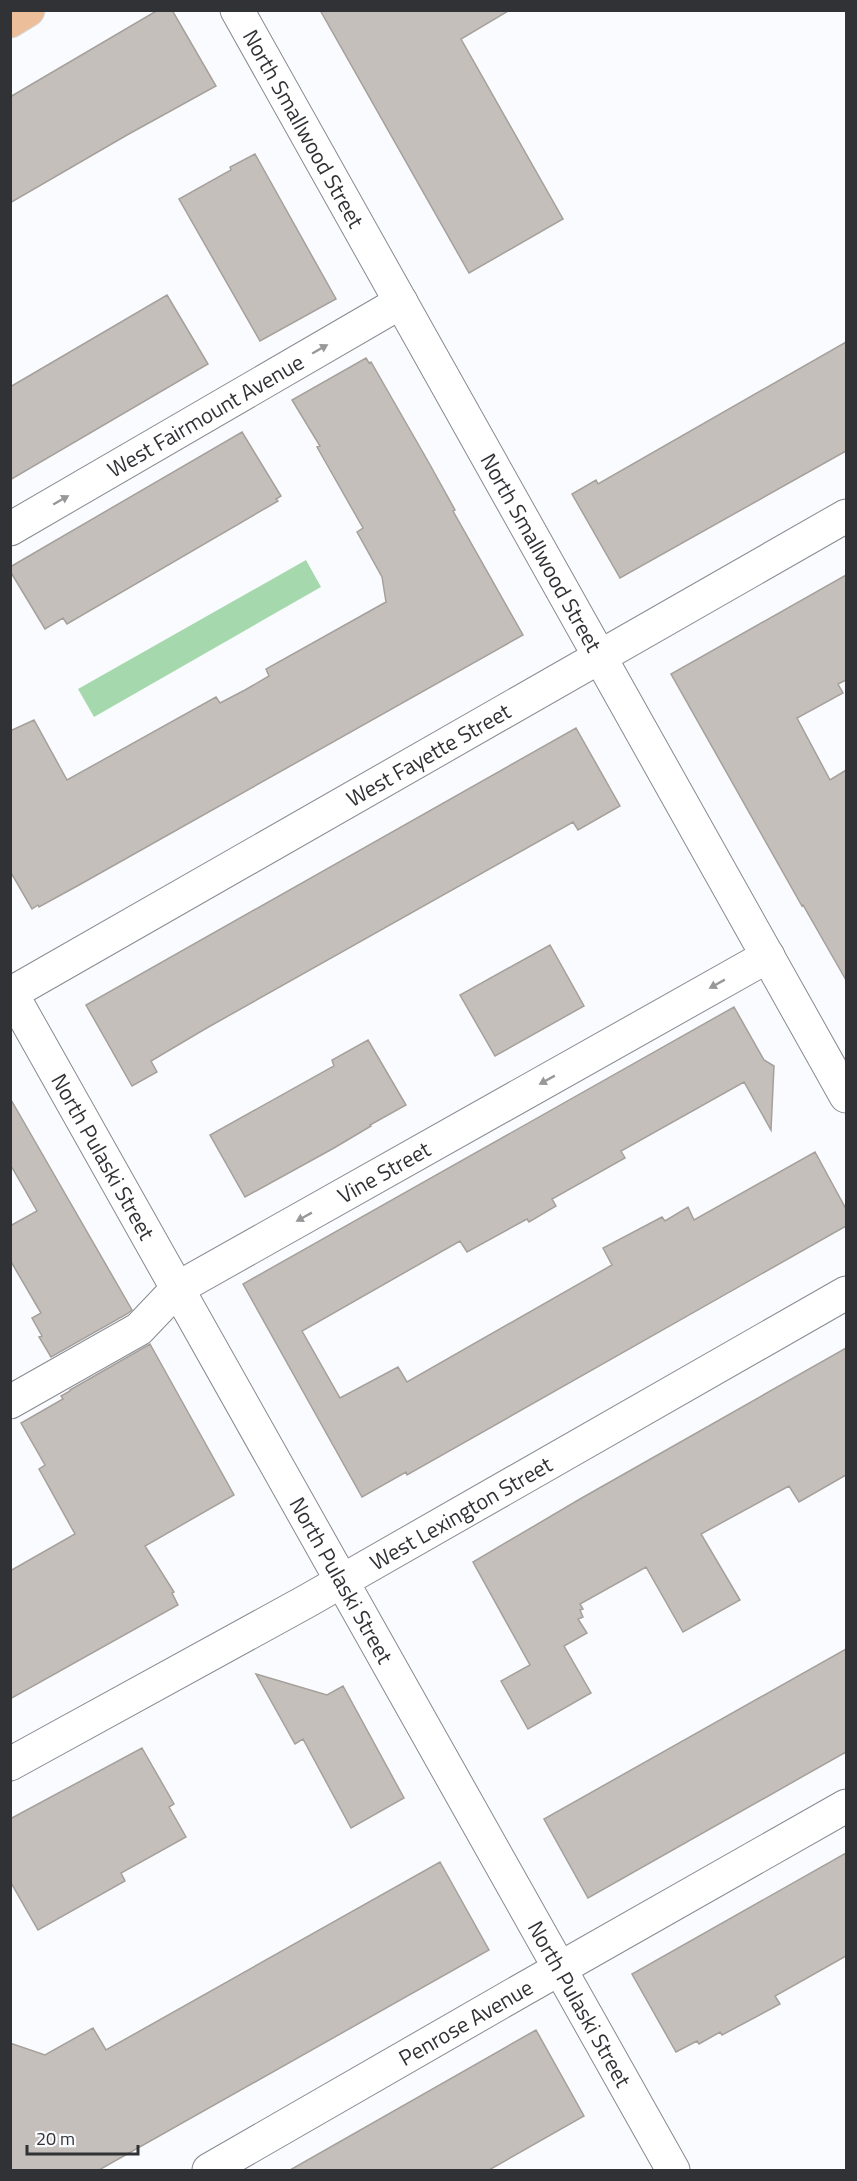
<svg xmlns="http://www.w3.org/2000/svg" width="857" height="2181" viewBox="0 0 857 2181" font-family="'Titillium Web',sans-serif">
<rect width="100%" height="100%" fill="#fafbfe"/>
<!-- green -->
<path fill="#a5d9ad" d="M306,560l15,27 -227,130 -16,-28z"/>
<!-- building -->
<path fill="#c4bfba" stroke="#a5a09b" stroke-width="1.5" d="M158,10h14l44,76 -89,49 -117,68v-106z
M320,10h190l-49,29 102,180 -94,54z
M255,154l81,145 -76,42 -81,-142 52,-29 -1,-3z
M167,295l41,69 -198,116v-93z
M846,342v109l-226,127 -48,-84 24,-14 2,4z
M366,358l3,5 2,-1 58,101 26,47 -2,1 70,124 -444,250 -40,22 -1,-2 -6,4 -22,-38v-140l24,-11 33,60 149,-83 4,6 25,-13 24,-14 -3,-7 120,-67 -4,-25 -25,-45 6,-4 -46,-81 3,-1 -28,-46z
M242,432l39,64 -5,3 2,2 -211,123 -4,-6 -18,11 -35,-58v-4z
M846,575v105l-8,4 5,9 -46,25 33,62 16,-10v210l-43,-75 -1,1 -131,-232z
M576,728l44,78 -42,24 -5,-8 -368,207 -54,32 6,11 -25,14 -46,-81z
M550,945l34,61 -89,50 -35,-61z
M734,1007l30,53 10,6 -3,64 -27,-48 -123,69 4,7 -73,41 4,7 -27,16 -2,-3 -60,33 -7,-11 -158,90 38,67 58,-31 9,15 205,-117 -9,-17 59,-31 3,4 23,-14 6,13 121,-68 31,57v17l-439,249 -1,-3 -44,25 -119,-213z
M368,1040l38,65 -36,20 1,1 -37,22 -89,49 -35,-62 124,-69 -2,-6z
M10,1098l122,212 -5,4 -76,43 -12,-20 3,-1 -10,-18 9,-5 -31,-53v-34l27,-15 -27,-47z
M150,1344l84,151 -89,51 29,46 -2,1 6,12 -168,94v-128l65,-37 -36,-65 6,-4 -24,-42 42,-24 -2,-3 9,-5v-1z
M846,1348v127l-47,27 -10,-16 -88,48 39,66 -57,32 -37,-65 -66,37 3,5 -3,1 3,7 -5,2 9,14 -23,13 27,47 -63,36 -27,-48 29,-16 -57,-103 107,-63z
M846,1649v103l-258,146 -44,-79z
M256,1674l71,21 16,-9 61,112 -53,30 -48,-89 -8,5z
M142,1748l32,56 -5,3 17,30 -65,36 4,8 -87,49 -28,-49v-62z
M846,1853v103l-71,40 5,8 -58,31 -2,-3 -21,12 -2,-3 -21,11 -44,-78z
M440,1862l49,88 -390,220h-89v-127l35,12 48,-27 13,22z
M536,2030l48,86 -95,54h-199z"/>
<g fill="none" stroke-linecap="round" stroke-linejoin="round">
<!-- minor casing -->
<g stroke="#878a90" stroke-width="35">
<g id="minor">
<path id="s1" d="M237,10l609,1086"/>
<path id="s2" d="M10,529l391,-227"/>
<path id="s3" d="M10,991l663,1179"/>
<path id="s4" d="M10,994l836,-478"/>
<path id="s5" d="M10,1402l129,-73 39,-41 590,-332"/>
<path id="s6" d="M10,1764l297,-163 539,-308"/>
<path id="s7" d="M209,2170l313,-180 324,-184"/>
</g>
</g>
<!-- major casing -->
<g stroke="#d6d6d7" stroke-width="35">
<path id="major" d="M10,21l18,-11"/>
</g>
<!-- minor -->
<use href="#minor" stroke="#fff" stroke-width="33"/>
<!-- major -->
<use href="#major" stroke="#ecbe99" stroke-width="33"/>
</g>
<!-- one-way arrows -->
<defs><path id="oneway-solid" d="M-6-.8H1V-3.2L6.5 0L1 3.2V.8H-6Z" transform="scale(1.5)"/></defs>
<g fill="#98989a">
<use href="#oneway-solid" transform="translate(320 349) rotate(-30)"/>
<use href="#oneway-solid" transform="translate(61 500) rotate(-30)"/>
<use href="#oneway-solid" transform="translate(717 984) rotate(151)"/>
<use href="#oneway-solid" transform="translate(547 1080) rotate(151)"/>
<use href="#oneway-solid" transform="translate(304 1217) rotate(151)"/>
</g>
<g text-anchor="middle" stroke-width="4.5" stroke-linejoin="round" paint-order="stroke">
<!-- street labels -->
<g font-size="22" fill="#313235" stroke="#fafbfe">
<text dy="8" stroke="none"><textPath href="#s1" startOffset="136">North Smallwood Street</textPath></text>
<text dy="8" stroke="none"><textPath href="#s2" startOffset="226">West Fairmount Avenue</textPath></text>
<text dy="8" stroke="none"><textPath href="#s1" startOffset="622">North Smallwood Street</textPath></text>
<text dy="8" stroke="none"><textPath href="#s4" startOffset="482">West Fayette Street</textPath></text>
<text dy="8" stroke="none"><textPath href="#s3" startOffset="190">North Pulaski Street</textPath></text>
<text dy="8" stroke="none"><textPath href="#s5" startOffset="441">Vine Street</textPath></text>
<text dy="8" stroke="none"><textPath href="#s6" startOffset="516">West Lexington Street</textPath></text>
<text dy="8" stroke="none"><textPath href="#s3" startOffset="676">North Pulaski Street</textPath></text>
<text dy="8" stroke="none"><textPath href="#s3" startOffset="1162">North Pulaski Street</textPath></text>
<text dy="8" stroke="none"><textPath href="#s7" startOffset="296">Penrose Avenue</textPath></text>
</g>
</g>
<!-- border -->
<rect width="857" height="2181" fill="none" stroke="#313235" stroke-width="24"/>
<!-- scale -->
<path d="M27 2145v9h111v-9" fill="none" stroke="#313235" stroke-width="3"/>
<text x="36" y="2145" font-size="18" fill="#313235" stroke="#fafbfe" stroke-width="4.5" paint-order="stroke">20 m</text>
</svg>
